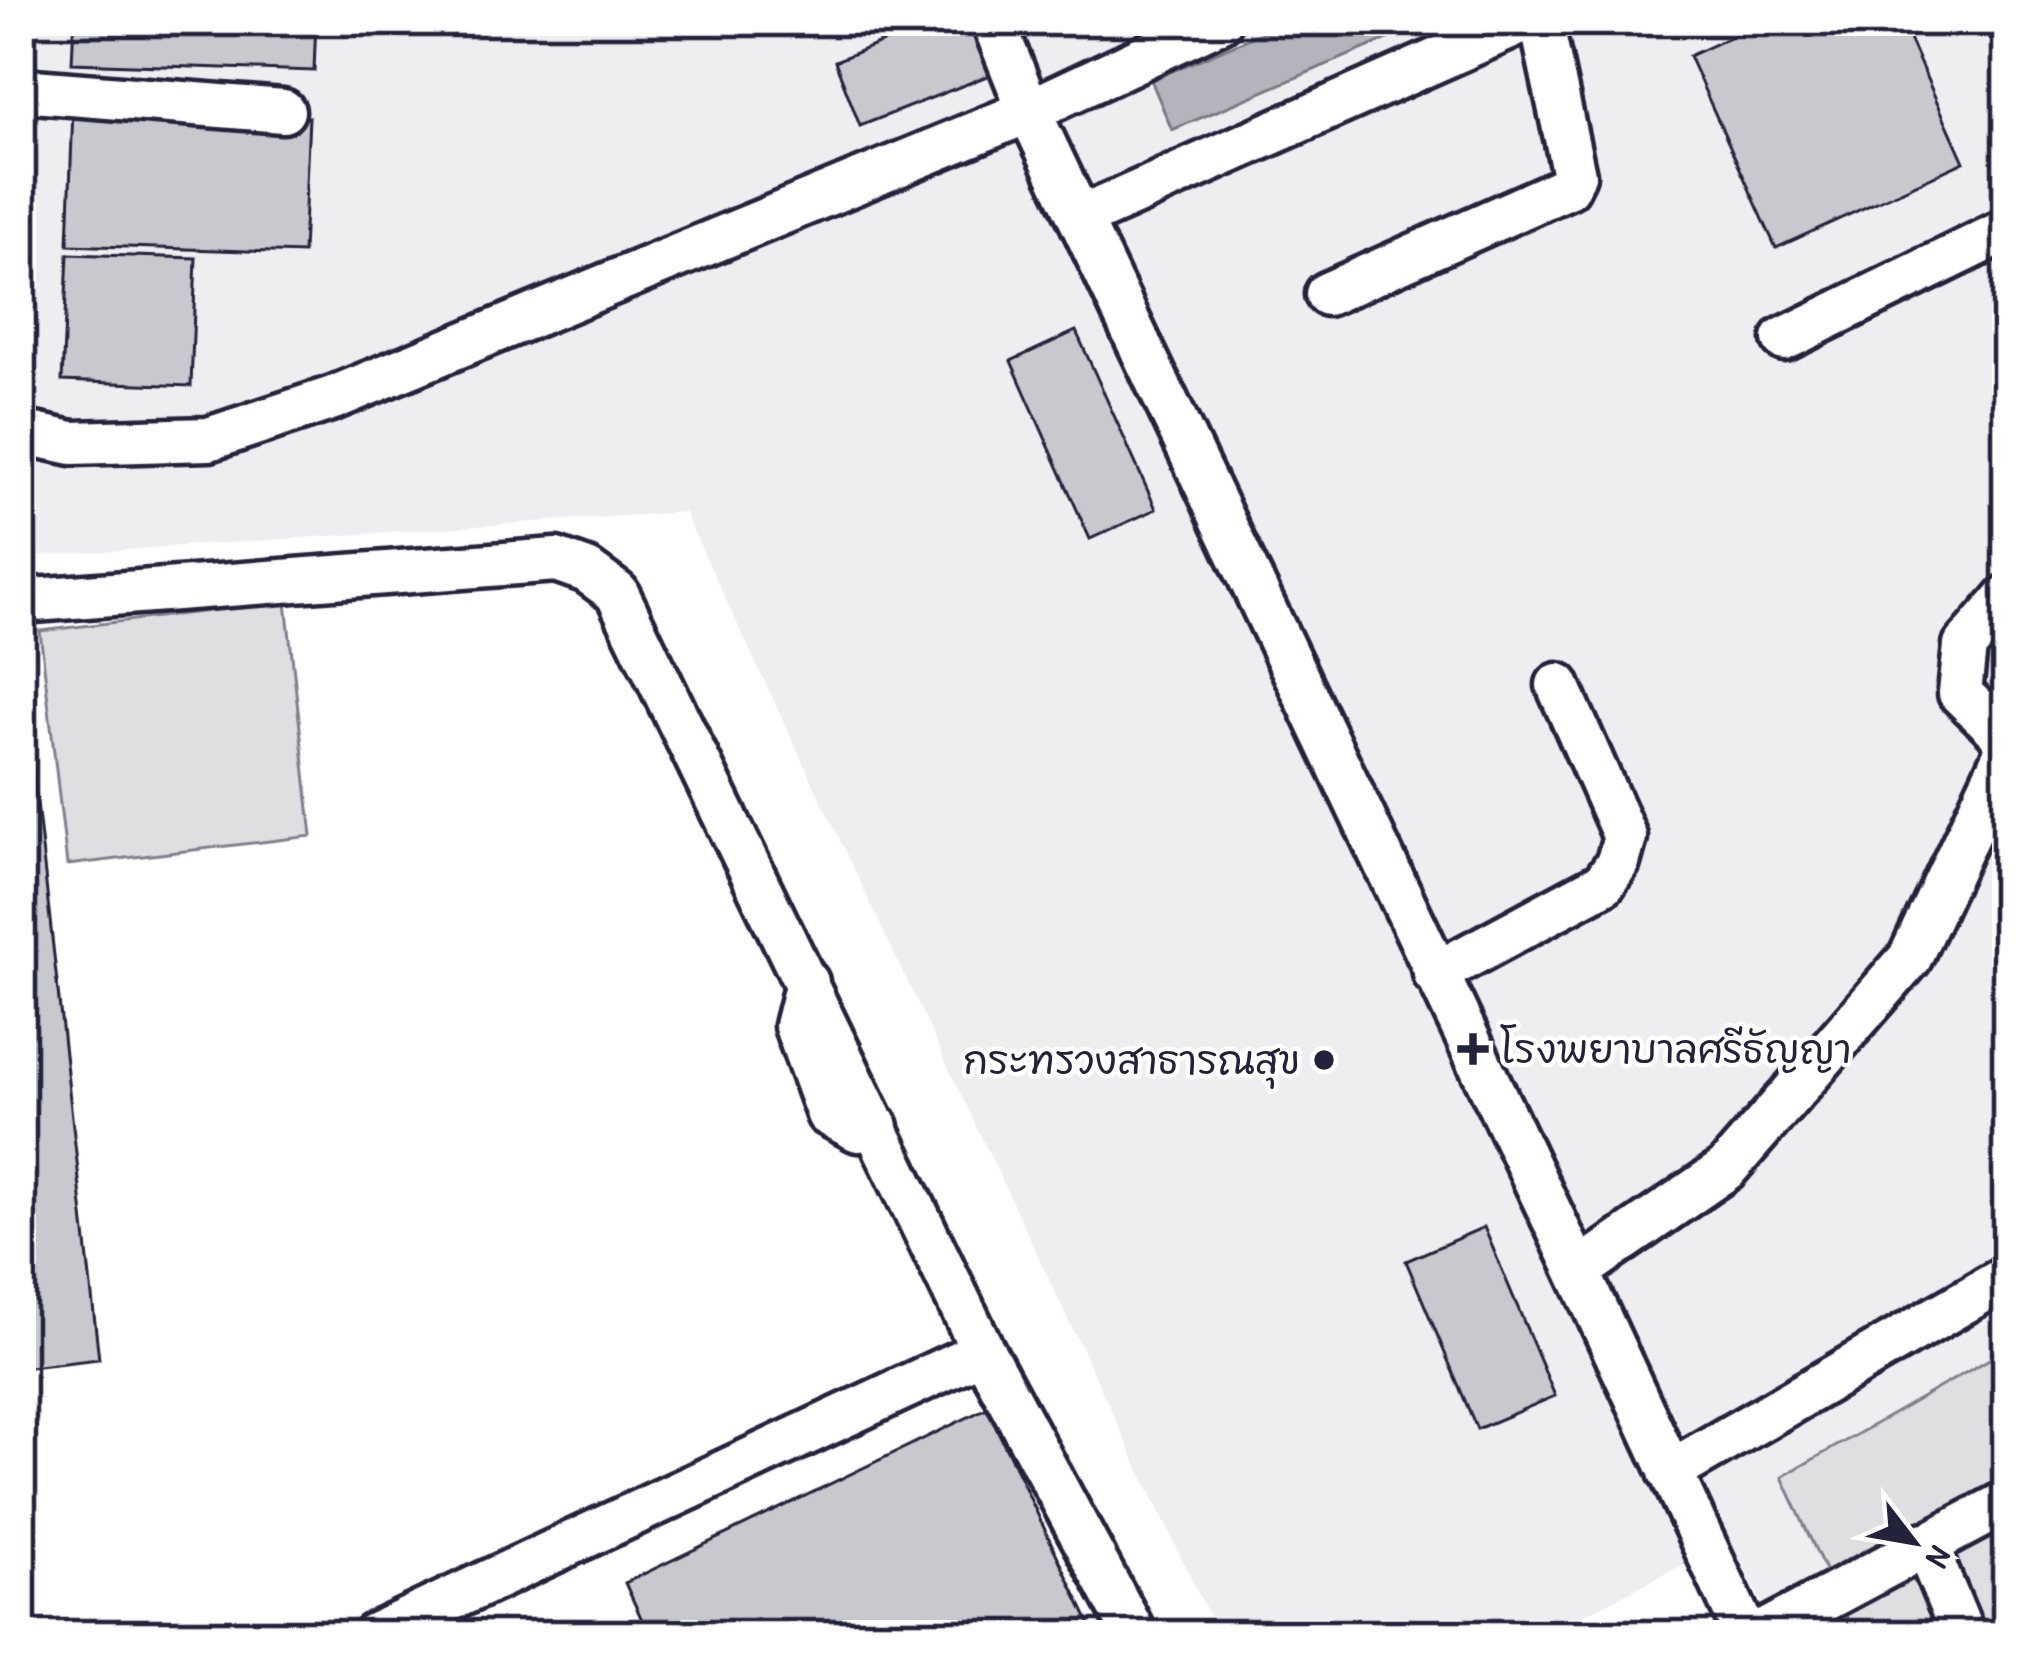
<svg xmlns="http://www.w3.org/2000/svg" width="2028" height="1656" viewBox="0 0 2028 1656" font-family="'Patrick Hand','Playpen Sans Thai',sans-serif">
<rect width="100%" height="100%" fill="#fff"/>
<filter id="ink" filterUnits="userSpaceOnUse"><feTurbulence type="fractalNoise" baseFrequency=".00833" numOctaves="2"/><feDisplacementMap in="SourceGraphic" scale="24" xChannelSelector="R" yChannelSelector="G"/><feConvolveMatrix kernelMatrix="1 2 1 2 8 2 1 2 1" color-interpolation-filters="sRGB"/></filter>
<g filter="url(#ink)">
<!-- built -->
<path fill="#eeeef1" d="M21,21h1986v1614h-229l-47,-94 -188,94h-325l-534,-1123 -663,45z"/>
<!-- green -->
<path fill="#dfdfe2" stroke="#80808e" stroke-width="3" d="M286,602l26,234 -245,29 -27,-234z
M2007,1349v286h-152l-73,-158z"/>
<!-- water -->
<path fill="#b4b4bc" stroke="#7a7a88" stroke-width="3" d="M1290,21h140l-258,109 -21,-50z"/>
<!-- building -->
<path fill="#c8c8cf" stroke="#22223b" stroke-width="3" d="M74,21h242l-2,50 -242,-8z
M935,21h39l21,52 -135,53 -25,-65z
M1765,21h136l63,141 -188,86 -87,-192z
M73,108l236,9 -6,136 -235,-8z
M68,254l128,4 -5,128 -129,-5z
M1076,331l80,178 -66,30 -79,-178z
M21,660l78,699 -78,9z
M1484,1227l71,169 -78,33 -71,-168z
M987,1408l108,227h-446l-24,-52z"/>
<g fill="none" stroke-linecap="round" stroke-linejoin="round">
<!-- minor casing -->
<g stroke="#22223b" stroke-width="51">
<path id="minor" d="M993,21l36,90 549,1160 168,364
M2006,21l1,1
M21,90l262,21
M1080,218l445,-197
M1327,294l241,-107 6,-12 -33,-154
M1784,339l223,-109
M21,432l51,11 137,-4 124,-41 696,-287 191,-90
M2007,597l-42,49 -5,47 40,39 7,17
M21,601l535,-41 31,11 30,22 366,758 152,284
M1435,974l169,-91 14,-21 7,-25 -67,-152
M807,982l-11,44 32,88 30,16 19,-3
M1578,1271l148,-102 184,-211 97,-208
M1670,1472l337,-195
M1925,1544l38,91
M374,1635l609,-284
M1758,1635l249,-133"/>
</g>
<!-- minor -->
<use href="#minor" stroke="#fff" stroke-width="42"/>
</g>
</g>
<!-- markers -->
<g fill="#22223b" stroke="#fff" stroke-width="4.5">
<path d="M1467 1031h12v12h12v12h-12v12h-12v-12h-12v-12h12z"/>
<circle cx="1324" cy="1060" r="12"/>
</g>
<g text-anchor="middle" stroke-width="9" stroke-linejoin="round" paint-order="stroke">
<!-- poi labels -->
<g font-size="39" fill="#22223b" stroke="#fff" text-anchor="start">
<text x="1500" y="1063">โรงพยาบาลศรีธัญญา</text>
<text x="1300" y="1074" text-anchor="end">กระทรวงสาธารณสุข</text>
</g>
</g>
<!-- margin -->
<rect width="2028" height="1656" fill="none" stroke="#fff" stroke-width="72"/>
<rect x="36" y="36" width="1956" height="1584" fill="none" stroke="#22223b" stroke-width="4.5" filter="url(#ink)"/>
<!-- north arrow -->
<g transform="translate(1914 1542) rotate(121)" stroke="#ffffff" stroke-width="9" paint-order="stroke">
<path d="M0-9L21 45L0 30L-21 45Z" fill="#22223b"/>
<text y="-18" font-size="33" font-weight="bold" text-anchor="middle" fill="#22223b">N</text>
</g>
</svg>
